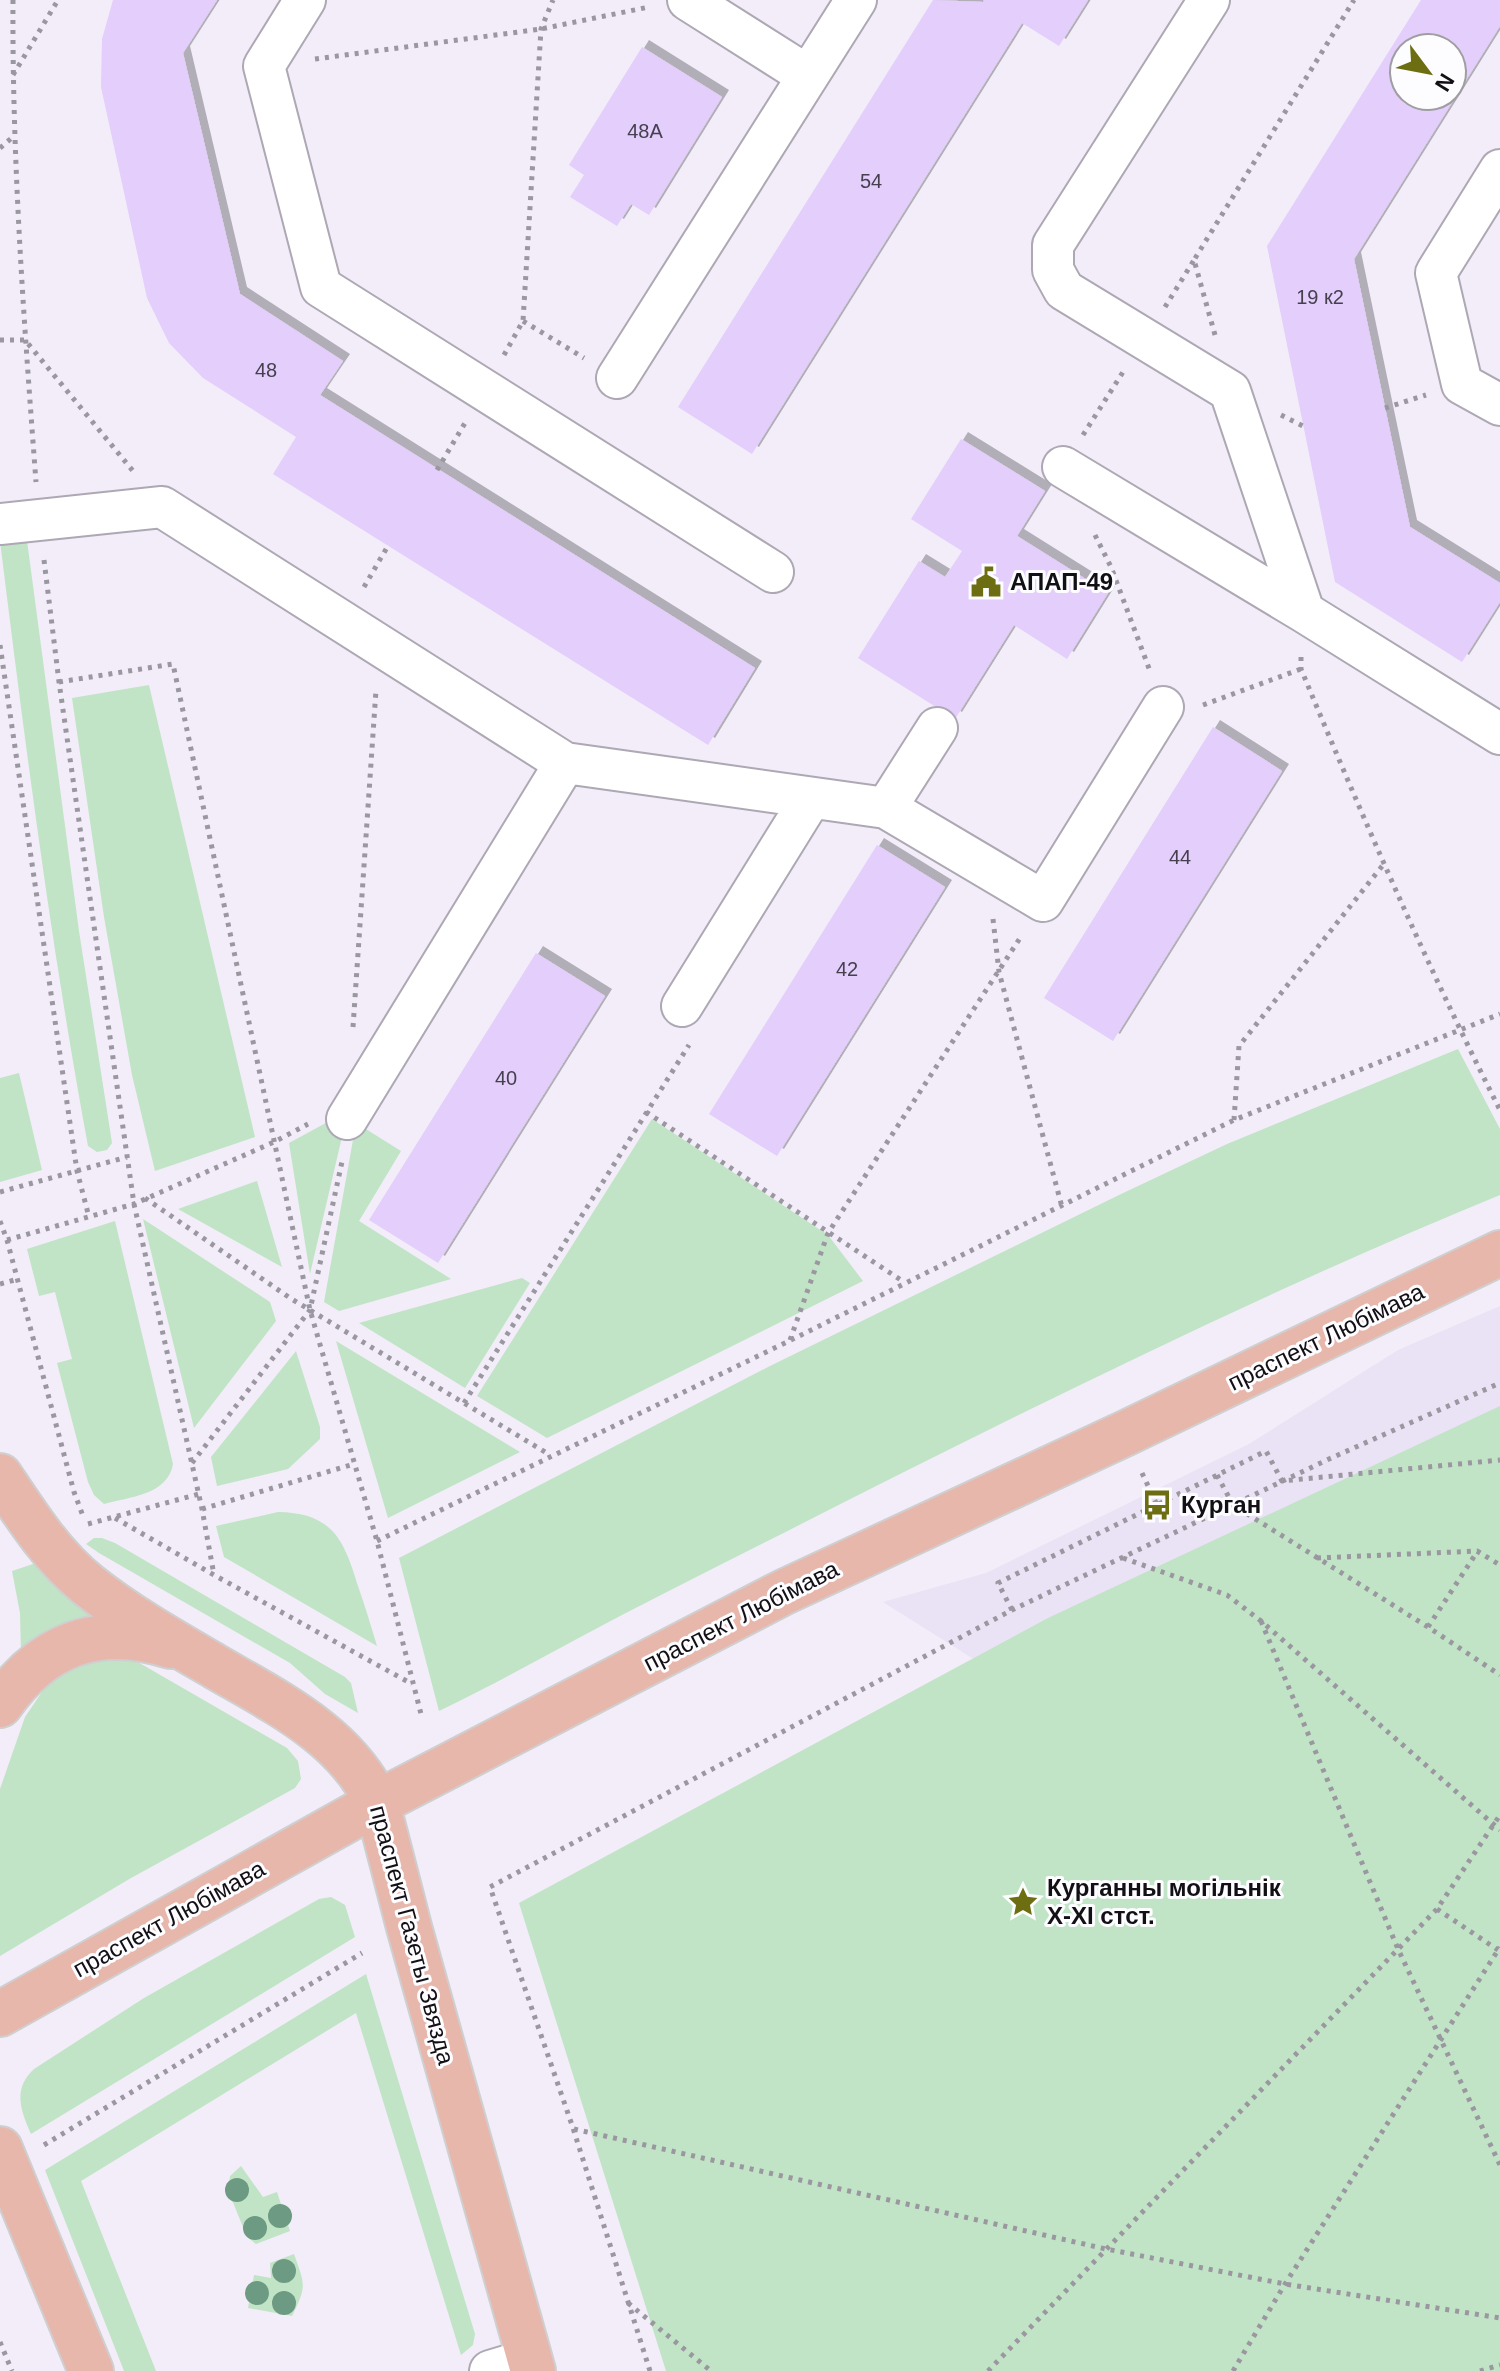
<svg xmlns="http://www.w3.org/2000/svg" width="1500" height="2371" viewBox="0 0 1500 2371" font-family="Helvetica,sans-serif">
<defs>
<filter id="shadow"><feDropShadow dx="7" dy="-7" stdDeviation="0" flood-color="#0004"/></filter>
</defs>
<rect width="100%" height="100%" fill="#f2edf9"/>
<!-- built -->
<path fill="#eae2f5" d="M1500,1306v685l-617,-389 103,-29 263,-129 149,-94z"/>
<!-- green -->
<path fill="#c0e4c5" d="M26,533l53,398 33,212 -5,7 -10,2 -9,-6c-37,-200 -63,-403 -88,-605z
M149,685l106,452 -100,34 -23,-96 -28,-158 -32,-219z
M1458,1049l42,80v66c-288,118 -564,261 -841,401 -74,37 -145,79 -220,115l-40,-153 371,-192 349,-171 108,-51z
M19,1073l23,97 -42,12v-104z
M335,1118l10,6 -35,150 -21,-131z
M652,1119l176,116 35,46 -316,157 -70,-42z
M361,1126l40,25 -42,70 92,58 -112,32 -15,-9 29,-162z
M257,1181l25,86 -104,-58z
M143,1219l127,83 6,19 -82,107z
M115,1221l58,243c-5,31 -44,33 -69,40l-10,-9 -6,-13 -31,-119 15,-4 -17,-67 -16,4 -12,-47z
M522,1278l8,5 -65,105 -106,-65z
M336,1341l184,111 -132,66z
M296,1351l24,76v12l-32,30 -71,17 -6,-29z
M1500,1406v965h-834l-147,-468 529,-285z
M278,1512c55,1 66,28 80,74 7,20 13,40 19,60l-153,-89 -8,-31z
M94,1538h8l13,5 230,134 6,6 7,30 -33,-19 -35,-31 -191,-110 -13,-9z
M39,1562l61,54 -79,37 -1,-40 -8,-42z
M125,1657l11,4 151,87 11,13 3,18 -6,9 -164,90 -131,78v-167l25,-72 21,-31 29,-23z
M331,1897l14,8 10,32 -324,197c-10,-23 -19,-45 3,-65l110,-71 175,-99z
M366,1974l109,360 -2,11 -12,10 -105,-342 -275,168 75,190h-32l-79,-201z
M241,2166l22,31 14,-5 13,39 -34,13 -9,-7 -19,-47 2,-14z
M294,2254c11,31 13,32 -2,62l-44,-8 6,-33 17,3 -1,-15z"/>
<!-- building -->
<path fill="#e3cefc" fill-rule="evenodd" filter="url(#shadow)" d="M113,0h104l-34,53 57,241 103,67 -23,34 435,273 -47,77 -435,-271 23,-37 -93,-59 -34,-35 -22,-45 -46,-211 1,-48z
M933,0l50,2 1,-2h104l-29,46 -37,-23 -270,431 -74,-47z
M1421,0h79v26l-146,233 56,268 90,56v19l-38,60 -127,-80 -68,-336zM1404,48h48v48h-48z
M642,47l80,50 -73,118 -18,-11 -14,22 -47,-29 14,-22 -15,-10z
M961,439l84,52 -28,45 91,57 -41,66 -53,-34 -59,94 -97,-61 61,-97 26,16 17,-26 -51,-32z
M1213,727l69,44 -169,270 -69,-43z
M877,845l68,42 -168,269 -68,-42z
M536,953l69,43 -167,267 -69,-43z"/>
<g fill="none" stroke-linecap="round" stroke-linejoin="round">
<!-- minor casing -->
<g stroke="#ada8b4" stroke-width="44">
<path id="minor" d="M305,0l-41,66 57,221 452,285
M688,0l120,76
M1209,0l-156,245v25l11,20 166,101 74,221
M1500,170l-64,103 26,111 38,21
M617,378l239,-378
M1063,467l241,145 196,122
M0,524l162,-17 403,256 321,45 157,93 120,-194
M886,808l51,-80
M682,1006l129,-208
M347,1119l218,-356
M490,2371l40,-12"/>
</g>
<!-- major casing -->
<g stroke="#d0cfd0" stroke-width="48">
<path id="major" d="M0,1476c26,39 51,79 88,109 39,31 85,57 128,82 60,35 131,69 161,136l32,124 124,444
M0,1705c43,-61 98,-82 171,-59
M0,2014l377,-211 407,-211 340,-158 376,-181
M0,2149l91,222"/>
</g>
<!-- path -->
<path stroke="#9b97a0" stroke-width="5" stroke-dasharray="4 6" stroke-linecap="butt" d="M13,0c-1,161 11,322 23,482
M315,59l226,-30 108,-22
M13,75l45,-75
M0,148l14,-12
M1165,307l29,-47
M523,321l61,37
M1215,335l-21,-75 160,-260
M0,340h25l108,131
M504,355l19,-34 18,-292 12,-29
M1385,408l41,-13
M1281,415l22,11
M1083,435l40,-63
M437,470l28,-47
M1095,535l16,32 39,104
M44,560l15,122 75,522 68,305 12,66
M364,587l25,-43
M0,645l77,526 12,46
M1301,657v12c62,149 126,297 199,441
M59,682l114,-18 137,646 67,231 44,173
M1203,705l98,-36
M993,919l6,53 63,235
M353,1027l23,-337
M646,1112l258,170
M1234,1120l5,-74 144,-181
M0,1192l127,-35
M145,1198l145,100 260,157
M0,1221l7,19 67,252 9,24
M7,1240l127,-36 140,-62 34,-18
M0,1284l18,-5
M790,1340l38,-107 194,-298
M464,1403l225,-358
M192,1463l118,-153 33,-153
M1142,1473l15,32
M1217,1475l16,30 195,122 72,48
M202,1509l152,-45
M115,1518l99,57 198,109
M88,1524l111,-30
M377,1541l412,-200 445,-221 266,-106
M1123,1558l104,37 34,26 239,209
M1317,1558l160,-7 23,14
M1012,1610l-14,-27 268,-132 16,30 218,-21
M1261,1621l137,328 102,216
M1428,1627l49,-75
M1437,1909l61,41
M574,2129l532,120 179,35 215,34
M44,2145l318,-192
M628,2303l83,68
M0,2342l12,29
M650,2371l-77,-243 -83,-241 522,-277 317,-151 171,-76
M988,2371l449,-462 63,-94
M1233,2371l52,-87 215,-337
M1480,2371l20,-6"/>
<!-- minor -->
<use href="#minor" stroke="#fff" stroke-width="40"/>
<!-- major -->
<use href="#major" stroke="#e8b7ac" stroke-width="44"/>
</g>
<!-- trees -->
<g fill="#6d9a82">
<circle cx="237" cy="2190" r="12"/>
<circle cx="280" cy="2216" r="12"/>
<circle cx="255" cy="2228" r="12"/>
<circle cx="284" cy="2271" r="12"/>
<circle cx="257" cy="2293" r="12"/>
<circle cx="284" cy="2303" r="12"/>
</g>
<!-- icons -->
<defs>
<g id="civic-bare" transform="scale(2.4)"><path d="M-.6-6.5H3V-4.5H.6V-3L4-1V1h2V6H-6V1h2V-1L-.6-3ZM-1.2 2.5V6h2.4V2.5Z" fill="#6c6e11" stroke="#fdfcff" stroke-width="2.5" paint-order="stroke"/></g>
<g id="bus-bare" transform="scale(2.4)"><path d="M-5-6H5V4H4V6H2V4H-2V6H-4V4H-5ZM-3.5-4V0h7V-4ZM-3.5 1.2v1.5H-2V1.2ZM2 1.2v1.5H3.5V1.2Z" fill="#6c6e11" stroke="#fdfcff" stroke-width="2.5" paint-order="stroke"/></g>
<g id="sight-bare" transform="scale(2.4)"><path d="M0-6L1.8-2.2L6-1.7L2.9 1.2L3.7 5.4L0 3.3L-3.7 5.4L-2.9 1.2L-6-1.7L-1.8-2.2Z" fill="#6c6e11" stroke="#fdfcff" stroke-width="2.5" paint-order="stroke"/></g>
</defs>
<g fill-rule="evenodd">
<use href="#civic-bare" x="986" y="582"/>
<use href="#bus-bare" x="1157" y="1505"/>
<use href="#sight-bare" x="1023" y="1902"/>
</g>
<g text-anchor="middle" stroke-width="6" stroke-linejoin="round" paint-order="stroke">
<!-- number labels -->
<g font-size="20" fill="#46404e">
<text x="645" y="138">48А</text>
<text x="871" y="188">54</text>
<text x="1320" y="304">19 к2</text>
<text x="266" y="377">48</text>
<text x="1180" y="864">44</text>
<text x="847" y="976">42</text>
<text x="506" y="1085">40</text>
</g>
<!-- poi labels -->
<g font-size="24" font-weight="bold" fill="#121014" stroke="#fdfcff" text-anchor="start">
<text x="1010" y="590">АПАП-49</text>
<text x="1181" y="1513">Курган</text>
<text x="1047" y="1896">Курганны могільнік<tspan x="1047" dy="28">Х-ХI стст.</tspan></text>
</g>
<!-- street labels -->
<g font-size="24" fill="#121014" stroke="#fdfcff">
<text transform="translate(1326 1337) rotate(-26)" y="8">праспект Любімава</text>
<text transform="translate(741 1616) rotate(-27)" y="8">праспект Любімава</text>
<text transform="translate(169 1919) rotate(-29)" y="8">праспект Любімава</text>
<text transform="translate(412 1935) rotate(75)" y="8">праспект Газеты Звязда</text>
</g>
</g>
<!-- north arrow -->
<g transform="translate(1428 72) rotate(122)"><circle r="38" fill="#fdfcff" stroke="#9f9ea1" stroke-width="2"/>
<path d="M0-6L14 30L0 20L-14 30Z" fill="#6c6e11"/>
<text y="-12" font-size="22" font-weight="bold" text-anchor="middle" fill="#121014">N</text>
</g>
</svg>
